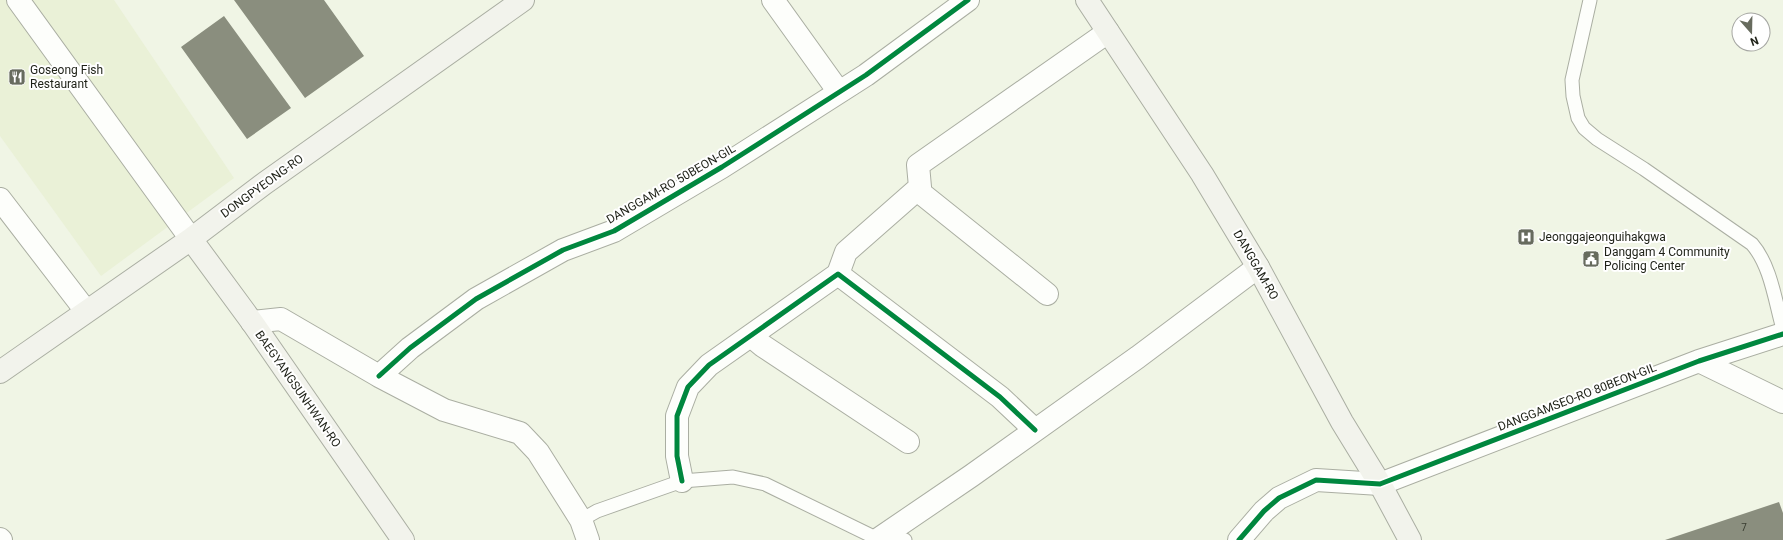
<svg xmlns="http://www.w3.org/2000/svg" width="1783" height="540" viewBox="0 0 1783 540" font-family="Roboto,sans-serif">
<rect width="100%" height="100%" fill="#f0f5e5"/>
<!-- built -->
<path fill="#eaf1d7" d="M0,0h114l120,178 -133,98 -101,-140z"/>
<!-- building -->
<path fill="#8a8e7e" d="M234,0h90l40,56 -59,42z
M224,16l67,92 -44,31 -66,-92z
M1779,502l4,11v27h-118z"/>
<g fill="none" stroke-linecap="round" stroke-linejoin="round">
<!-- service casing -->
<g stroke="#aaaea2" stroke-width="15">
<path id="service" d="M1590,0l-18,80 1,16 5,22 6,10 13,11 47,30 108,75c19,22 23,57 31,85
M581,520l16,-9 85,-30 51,-4 32,7 113,55 16,-1 11,2"/>
</g>
<!-- minor casing -->
<g stroke="#aaaea2" stroke-width="24">
<path id="minor" d="M773,0l66,92
M917,190l130,104
M0,199l86,112
M838,274l8,-22 74,-65 -2,-22 190,-133
M252,322l29,-3 98,57 65,34 76,23 18,19 43,68 7,20
M751,336l12,10 145,96
M1699,361l84,41
M379,376l31,-28 66,-49 87,-49 51,-19 108,-64 144,-92 102,-75
M682,481l-5,-25v-40l11,-29 21,-22 129,-91 162,123 35,33
M0,539l1,1
M877,540l94,-64 167,-119 120,-90
M1239,540l25,-29 15,-13 37,-18 64,4 319,-123 84,-27"/>
</g>
<!-- tertiary casing -->
<g stroke="#aaaea2" stroke-width="24">
<path id="tertiary" d="M18,0l173,239"/>
</g>
<!-- secondary casing -->
<g stroke="#aaaea2" stroke-width="24">
<path id="secondary" d="M1087,0l115,174 56,93 84,155 38,62 30,56
M191,239l61,83 151,218
M0,372l191,-133 74,-56 258,-183"/>
</g>
<!-- service -->
<use href="#service" stroke="#fdfefb" stroke-width="13"/>
<!-- minor -->
<use href="#minor" stroke="#fdfefb" stroke-width="22"/>
<!-- tertiary -->
<use href="#tertiary" stroke="#fdfefb" stroke-width="22"/>
<!-- secondary -->
<use href="#secondary" stroke="#f2f3ec" stroke-width="22"/>
<!-- cycleway casing -->
<g stroke="#fff" stroke-width="8">
<path id="cycleway" d="M379,376l31,-28 66,-49 87,-49 51,-19 108,-64 144,-92 102,-75
M682,481l-5,-25v-40l11,-29 21,-22 129,-91 162,123 35,33
M1239,540l25,-29 15,-13 37,-18 64,4 319,-123 84,-27"/>
</g>
<!-- cycleway -->
<use href="#cycleway" stroke="#00873e" stroke-width="5"/>
</g>
<!-- icons -->
<defs>
<g id="restaurant-square" transform="scale(0.9)"><rect x="-9" y="-9" width="18" height="18" rx="4" fill="#676b5e" stroke="#fff"/><path d="M-5-6h1v4h1v-4h1v4h1v-4h1v5L-1.5 .5V6h-2V.5L-5-1ZM5-6V6H3V1.5H1.5Q1.5-4 5-6Z" fill="#fff"/></g>
<g id="hospital-square" transform="scale(0.9)"><rect x="-9" y="-9" width="18" height="18" rx="4" fill="#676b5e" stroke="#fff"/><path d="M-5-5h3v3.5h4V-5h3V5h-3V1.5h-4V5h-3Z" fill="#fff"/></g>
<g id="civic-square" transform="scale(0.9)"><rect x="-9" y="-9" width="18" height="18" rx="4" fill="#676b5e" stroke="#fff"/><path d="M-.6-6.5H3V-4.5H.6V-3L4-1V1h2V6H-6V1h2V-1L-.6-3ZM-1.2 2.5V6h2.4V2.5Z" fill="#fff"/></g>
</defs>
<g fill-rule="evenodd">
<use href="#restaurant-square" x="17" y="77"/>
<use href="#hospital-square" x="1526" y="237"/>
<use href="#civic-square" x="1591" y="259"/>
</g>
<g text-anchor="middle" stroke-width="4" stroke-linejoin="round" paint-order="stroke">
<!-- number labels -->
<g font-size="10" fill="#383c30">
<text x="1744" y="531">7</text>
</g>
<!-- poi labels -->
<g font-size="12" fill="#1d2016" stroke="#fff" text-anchor="start">
<text x="30" y="74">Goseong Fish<tspan x="30" dy="14">Restaurant</tspan></text>
<text x="1539" y="241">Jeonggajeonguihakgwa</text>
<text x="1604" y="256">Danggam 4 Community<tspan x="1604" dy="14">Policing Center</tspan></text>
</g>
<!-- street labels -->
<g font-size="12" fill="#1d2016" stroke="#fff">
<text transform="translate(671 184) rotate(-30)" y="4">DANGGAM-RO 50BEON-GIL</text>
<text transform="translate(262 186) rotate(-36)" y="4">DONGPYEONG-RO</text>
<text transform="translate(1256 265) rotate(60)" y="4">DANGGAM-RO</text>
<text transform="translate(298 389) rotate(55)" y="4">BAEGYANGSUNHWAN-RO</text>
<text transform="translate(1577 397) rotate(-21)" y="4">DANGGAMSEO-RO 80BEON-GIL</text>
</g>
</g>
<!-- north arrow -->
<g transform="translate(1751 32) rotate(160)"><circle r="19" fill="#ffffff" stroke="#a5a6a2"/>
<path d="M0-3L7 15L0 10L-7 15Z" fill="#676b5e"/>
<text y="-6" font-size="11" font-weight="bold" text-anchor="middle" fill="#1d2016">N</text>
</g>
</svg>
